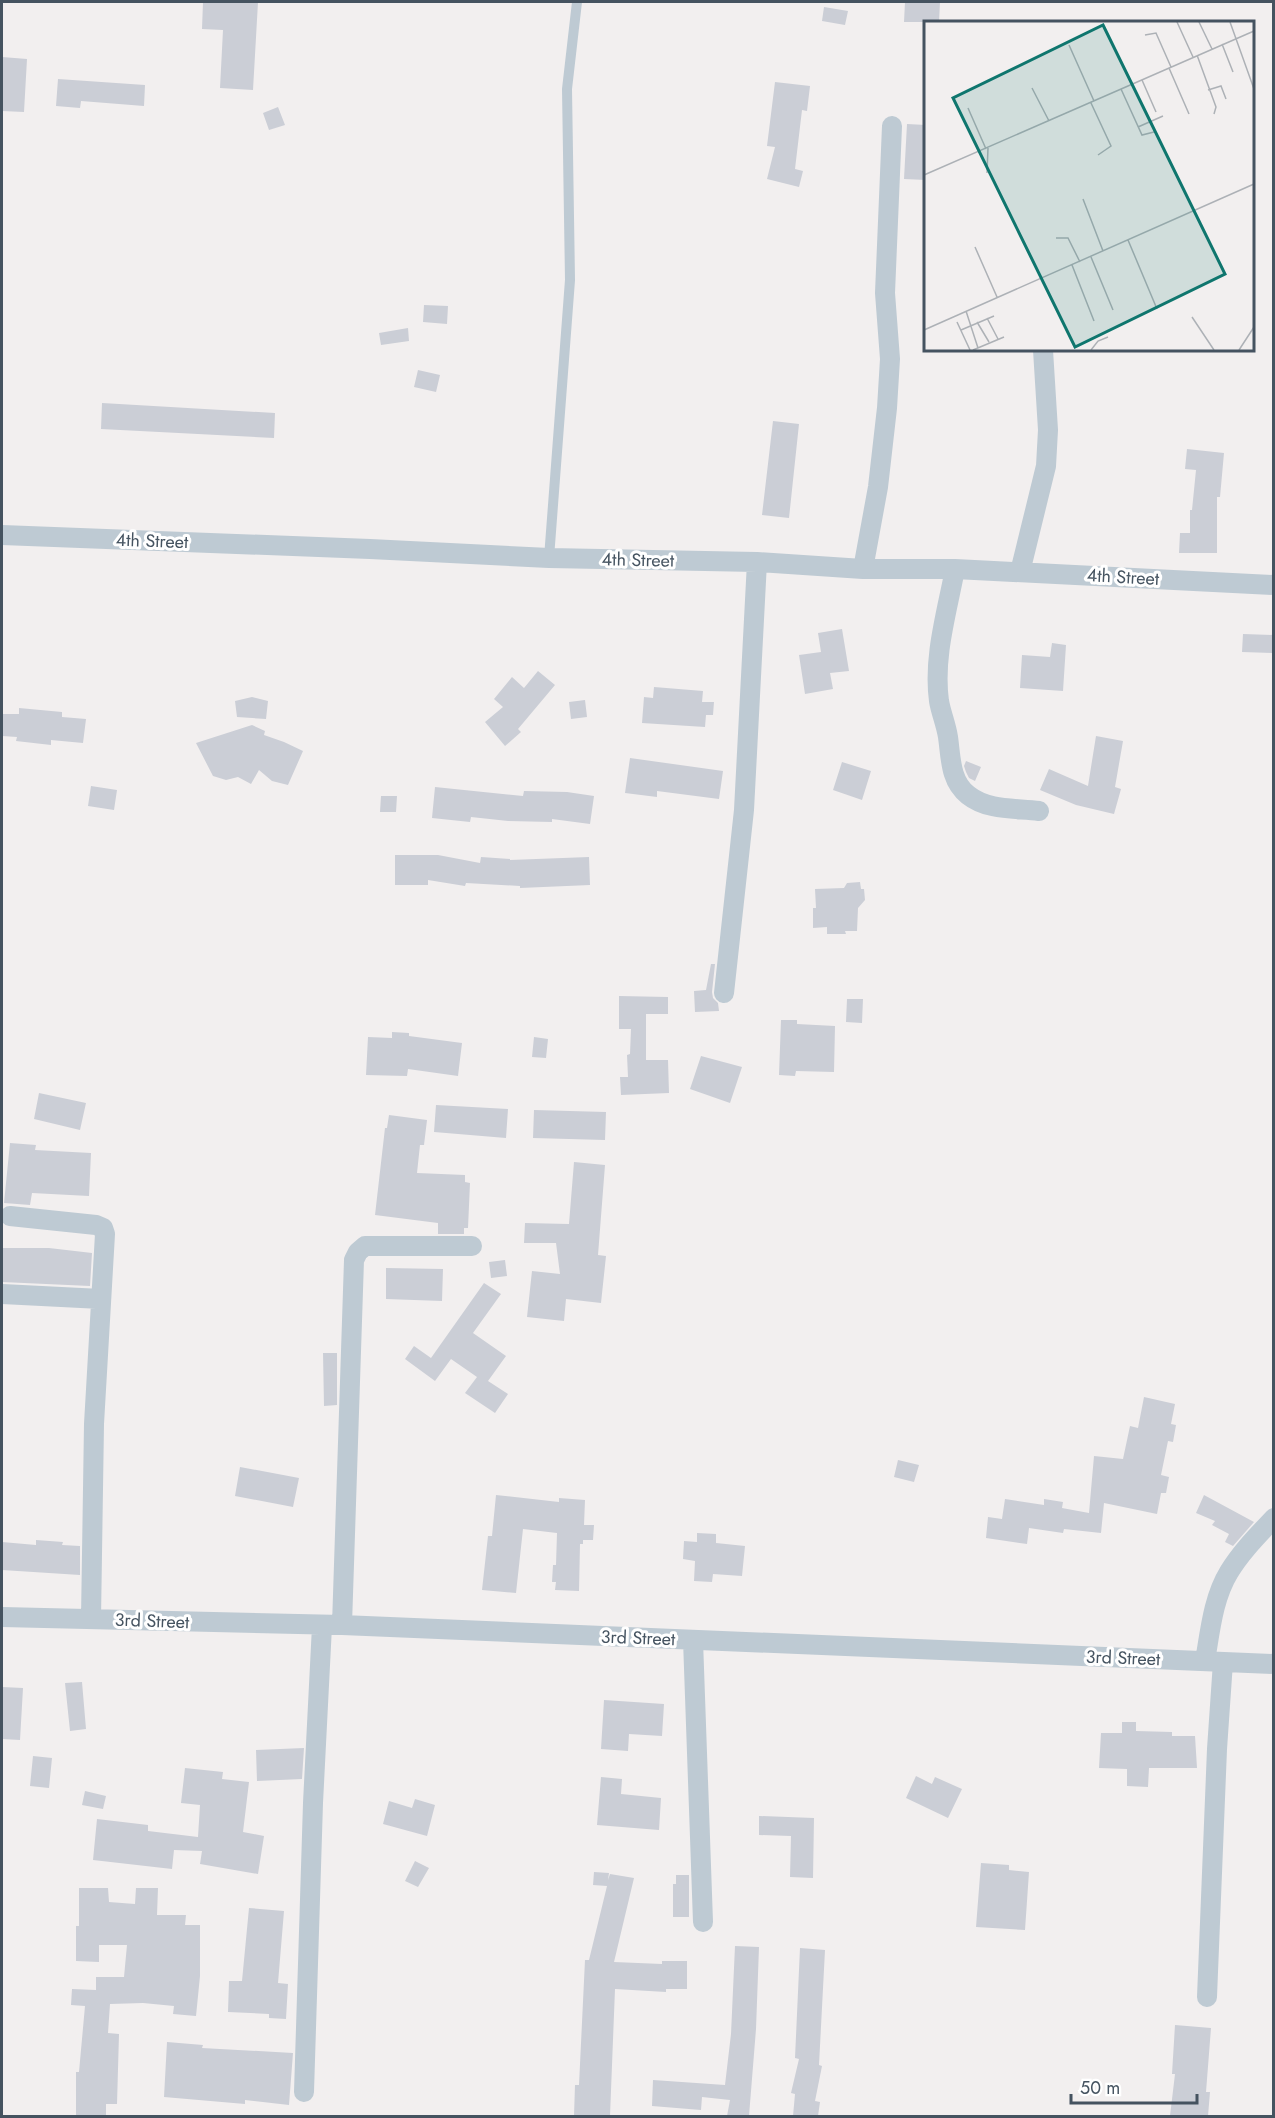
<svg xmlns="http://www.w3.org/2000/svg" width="1275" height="2118" viewBox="0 0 1275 2118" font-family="Jost,sans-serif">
<rect width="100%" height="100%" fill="#f2efef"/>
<!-- building -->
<path fill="#cbced6" d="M203,2h55l-5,88 -33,-2 3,-58 -21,-1z
M905,2h35l-1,20h-35z
M824,7l24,4 -3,14 -23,-4z
M2,57l25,2 -3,53 -22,-1z
M58,79l87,6 -1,21 -63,-5 -1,7 -24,-2z
M775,82l35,4 -3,25 -5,-1 -7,59 8,2 -4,16 -32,-8 8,-32 -8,-1z
M278,107l7,18 -16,5 -6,-17z
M907,124l19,1v55l-22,-1z
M424,305l24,1 -1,18 -24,-2z
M408,328l1,13 -28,4 -2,-12z
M418,370l22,5 -4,17 -22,-5z
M102,403l173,10 -1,25 -173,-9z
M773,421l26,3 -10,94 -27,-3z
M1187,449l37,4 -4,44h-3v56h-38l1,-20h10v-23h2l4,-40 -11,-1z
M842,629l7,42 -19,2 3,16 -28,5 -6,-39 22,-3 -3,-19z
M1243,634l31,1v18l-32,-1z
M1052,643l14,2 -3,46 -43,-3 2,-33 28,2z
M538,671l17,14 -37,44 3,3 -16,14 -20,-24 18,-15 -9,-8 18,-22 12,11z
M654,687l49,4 -1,11h12l-1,13h-7l-1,12 -63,-4 2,-26 9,1z
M252,697l16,4 -2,18 -29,-2 -2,-16z
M585,700l2,17 -16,2 -2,-17z
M19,708l43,4v5l24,2 -3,24 -32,-3v5l-35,-4 1,-4 -15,-1v-22h17z
M252,725l13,6 -1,4 20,7 19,9 -15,34 -16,-4 -13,-11 -8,14 -13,-7 -12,3 -13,-4 -17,-33z
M1096,736l27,5 -8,46 6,2 -7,25 -38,-9 -36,-15 9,-21 39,17z
M630,758l93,13 -4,28 -62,-8v6l-32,-4z
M966,761l15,6 -6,14 -6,-3 -3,-6 -2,-6z
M842,762l29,9 -9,29 -29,-10z
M91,786l26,4 -3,20 -26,-4z
M435,787l88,9 1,-5 43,1 27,4 -4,28 -38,-5v3l-44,-1 -37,-4 -1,5 -38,-4z
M381,796h16l-1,16h-16z
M395,855h43l42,8 1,-6 29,2v1l79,-3 1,28 -70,3v-2l-54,-3 -1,3 -37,-6v5h-33z
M860,882l1,7h3l1,11 -7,8 -1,23h-12l1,3h-19v-7l-14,1v-20h3l-1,-19 29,-1 3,-5z
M711,964h4l-3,28 1,6 5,5 1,8 -24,1 -1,-21 12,-1z
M619,996l49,1v17h-22v46h22l1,33 -48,2 -1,-18h8l-1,-22 3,-1 1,-25h-12z
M847,999h16l-1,24 -16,-1z
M781,1020h16v4l38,2 -1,46 -38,-1 -1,5 -16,-1z
M392,1032l17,1v3l53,7 -4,33 -50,-7 -1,7 -41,-1 2,-38 24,1z
M534,1037l14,2 -2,19 -14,-1z
M701,1056l41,11 -12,36 -40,-14z
M39,1093l47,10 -6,27 -46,-11z
M436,1105l72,4 -2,29 -72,-6z
M534,1110l72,2 -1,28 -72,-2z
M389,1115l38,5 -3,25h-4l-3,28 48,2v7l5,1 -2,45h-4v6h-26v-11l-63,-8 10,-87h2z
M10,1143l26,2 -1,5 56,3 -2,43 -57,-3 -2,12 -26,-2z
M574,1162l31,3 -7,90 8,1 -5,47 -35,-4 -2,22 -37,-4 5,-46 28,3 -4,-31h-32l1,-20 44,1z
M2,1248h47l43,5 -2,33 -88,-4z
M505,1260l2,16 -16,2 -2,-16z
M386,1268l57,1 -1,32 -56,-2z
M484,1283l17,11 -28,39 33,23 -18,25 20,13 -13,19 -30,-20 12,-16 -26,-18 -16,22 -30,-22 9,-13 17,12z
M323,1353h14v52l-13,1z
M1144,1397l31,7 -4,20 5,1 -3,17 -5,-1 -7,34 8,2 -3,16h-5l-4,21 -53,-11 -3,30 -37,-4 -1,4 -34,-5 -2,16 -41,-6 2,-21 14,2 3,-20 39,6v-6l19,3 -1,6 27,5 5,-57 29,3 7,-33 8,2z
M898,1460l21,5 -5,17 -20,-5z
M240,1467l59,11 -6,29 -58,-11z
M496,1495l63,7v-4l26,2 -1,25h10l-1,15h-10v4h-3l-1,47 -24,-1 1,-8h-4l1,-17h3l1,-32 -34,-4 -7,64 -34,-3 6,-54h4z
M1204,1495l50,27 -21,24 -8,-4 4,-8 -17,-9 3,-4 -19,-8z
M697,1533l19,1v9l29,3 -3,30 -29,-2 -1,8 -18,-1 1,-20 -12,-2 1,-18 13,1z
M36,1540l27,2 -1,3 18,1v29l-78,-5v-28l34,3z
M82,1682l4,47 -16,2 -5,-48z
M2,1687l21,1 -3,52 -18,-1z
M604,1700l60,4 -2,32 -33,-2 -1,17 -27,-2z
M1122,1722h14v9l36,1v4h23l2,32h-48l-1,19 -21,-1v-17l-28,-1 2,-35h21z
M304,1748l-2,31 -45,2 -1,-31z
M33,1756l19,2 -3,30 -19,-2z
M185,1768l38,4 -1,7 27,3 -6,50 21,4 -6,38 -58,-10 2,-13 -28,-1 -2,19 -79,-9 4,-41 51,6v6l50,6 2,-32 -19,-2z
M916,1776l16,8 3,-7 27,12 -14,29 -42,-20z
M601,1777l21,2 -1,15 40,4 -2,32 -62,-5z
M85,1791l21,5 -3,13 -21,-4z
M415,1799l20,6 -8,31 -44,-12 6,-23 23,7z
M759,1816l55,2 -1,60 -23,-1 1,-41 -32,-1z
M415,1861l14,7 -11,19 -13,-6z
M981,1863l28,2v5l20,2 -4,58 -49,-3z
M594,1872l15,1 -1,7 2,-6 24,4 -20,84 48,2v-3h25v28h-21v3l-51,-3 -5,127h-36l1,-31h4l6,-125h4l18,-74 -14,-1z
M676,1875h13v42h-16v-33h3z
M79,1888h29l1,14 26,2 1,-16h22l-1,27h29l-1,10h15v51l-4,40 -23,-2 1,-8 -31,-3 -33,1 -2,29 11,1 -2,70h-11v12h-30v-44h3l6,-66 -14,-1 1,-16 24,1v-13h28l3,-32h-28v17l-23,-1v-35h3z
M249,1908l35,3 -6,72 10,1 -2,35 -17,-1v-4l-41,-2 1,-31h13z
M735,1946l24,1 -3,82 -7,87h-22l3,-16 -28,-3 -1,13 -49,-4 1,-26 72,5 6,-51z
M800,1948l25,2 -6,115 3,1 -7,35 5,1 -2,14h-25l2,-22 -4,-1 8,-34 -4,-1z
M1175,2025l36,3 -5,64h4l-2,24h-38l5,-42h-3z
M167,2042l36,3 -1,3 91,5 -4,52 -44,-5v4l-81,-7z"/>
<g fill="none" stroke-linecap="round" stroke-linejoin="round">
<!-- lane -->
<path stroke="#becad3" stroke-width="10" d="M549,558l21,-278 -3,-191 10,-87"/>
<!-- street -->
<path stroke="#becad3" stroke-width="20" d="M2,535l368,14 179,9 208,4 106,7h92l319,16
M863,569l15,-82 9,-79 3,-49 -5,-66 7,-167
M955,569c-8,43 -22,88 -16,132 2,12 7,23 9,36 3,21 2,44 20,58 20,16 48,13 71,16
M1020,572l26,-106 2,-36 -5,-80
M724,993l20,-183 13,-248
M10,1216l86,9 7,3 2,6 -11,190 -3,195
M2,1294l99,5
M2,1617l340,8 932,39
M342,1625l12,-365 4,-8 7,-6h107
M693,1640l10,282
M1205,1661c5,-29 8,-63 24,-89 12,-20 29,-37 45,-54
M1207,1997l10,-248 6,-87
M304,2092l9,-289 9,-177"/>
</g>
<g text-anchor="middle" stroke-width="6" stroke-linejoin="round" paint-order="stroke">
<!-- street labels -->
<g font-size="18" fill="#455360" stroke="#fff">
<text transform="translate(152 541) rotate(2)" y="6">4th Street</text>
<text transform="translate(638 560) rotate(1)" y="6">4th Street</text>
<text transform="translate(1123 577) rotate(3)" y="6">4th Street</text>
<text transform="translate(152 1621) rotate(2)" y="6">3rd Street</text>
<text transform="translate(638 1638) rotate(2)" y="6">3rd Street</text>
<text transform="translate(1123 1658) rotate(2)" y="6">3rd Street</text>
</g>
</g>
<!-- overview -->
<g transform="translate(924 21)">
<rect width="330" height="330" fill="#f2efef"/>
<path fill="none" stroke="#adb1b6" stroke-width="1.5" d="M253,1l16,35M275,1l13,27M306,1l24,67M221,14l11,-2 15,34M298,23l11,28M145,24l25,56M273,34l19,52 -2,7M245,47l20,46M218,59l14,32M108,67l17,33M197,68l21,46 12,-3M284,69l13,-4 5,13M167,82l20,43 -13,9M44,87l18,41M214,106l25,-11M63,152l1,-25M0,154l330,-144M159,178l20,52M132,217h12l12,24M204,219l29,69M51,226l22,50M167,236l22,53M148,244l22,56M42,290l12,37M268,296l22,33M63,297l11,21M33,301l13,28M53,301l12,20M0,309l330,-146M37,309l33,-14M49,329l31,-13M167,329l7,-9 10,-4M315,329l15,-23"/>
<path fill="#0f766e" fill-opacity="0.15" stroke="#0f766e" stroke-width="3" d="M179,4l122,249 -150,73 -122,-249z"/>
<rect width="330" height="330" fill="none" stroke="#455360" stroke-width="3"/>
</g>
<!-- border -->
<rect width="1275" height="2118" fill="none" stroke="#455360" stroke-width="6"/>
<!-- scale -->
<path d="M1071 2094v9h126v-9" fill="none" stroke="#455360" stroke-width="3"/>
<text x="1080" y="2094" font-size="18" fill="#455360" stroke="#ffffff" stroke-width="4.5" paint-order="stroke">50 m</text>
</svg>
